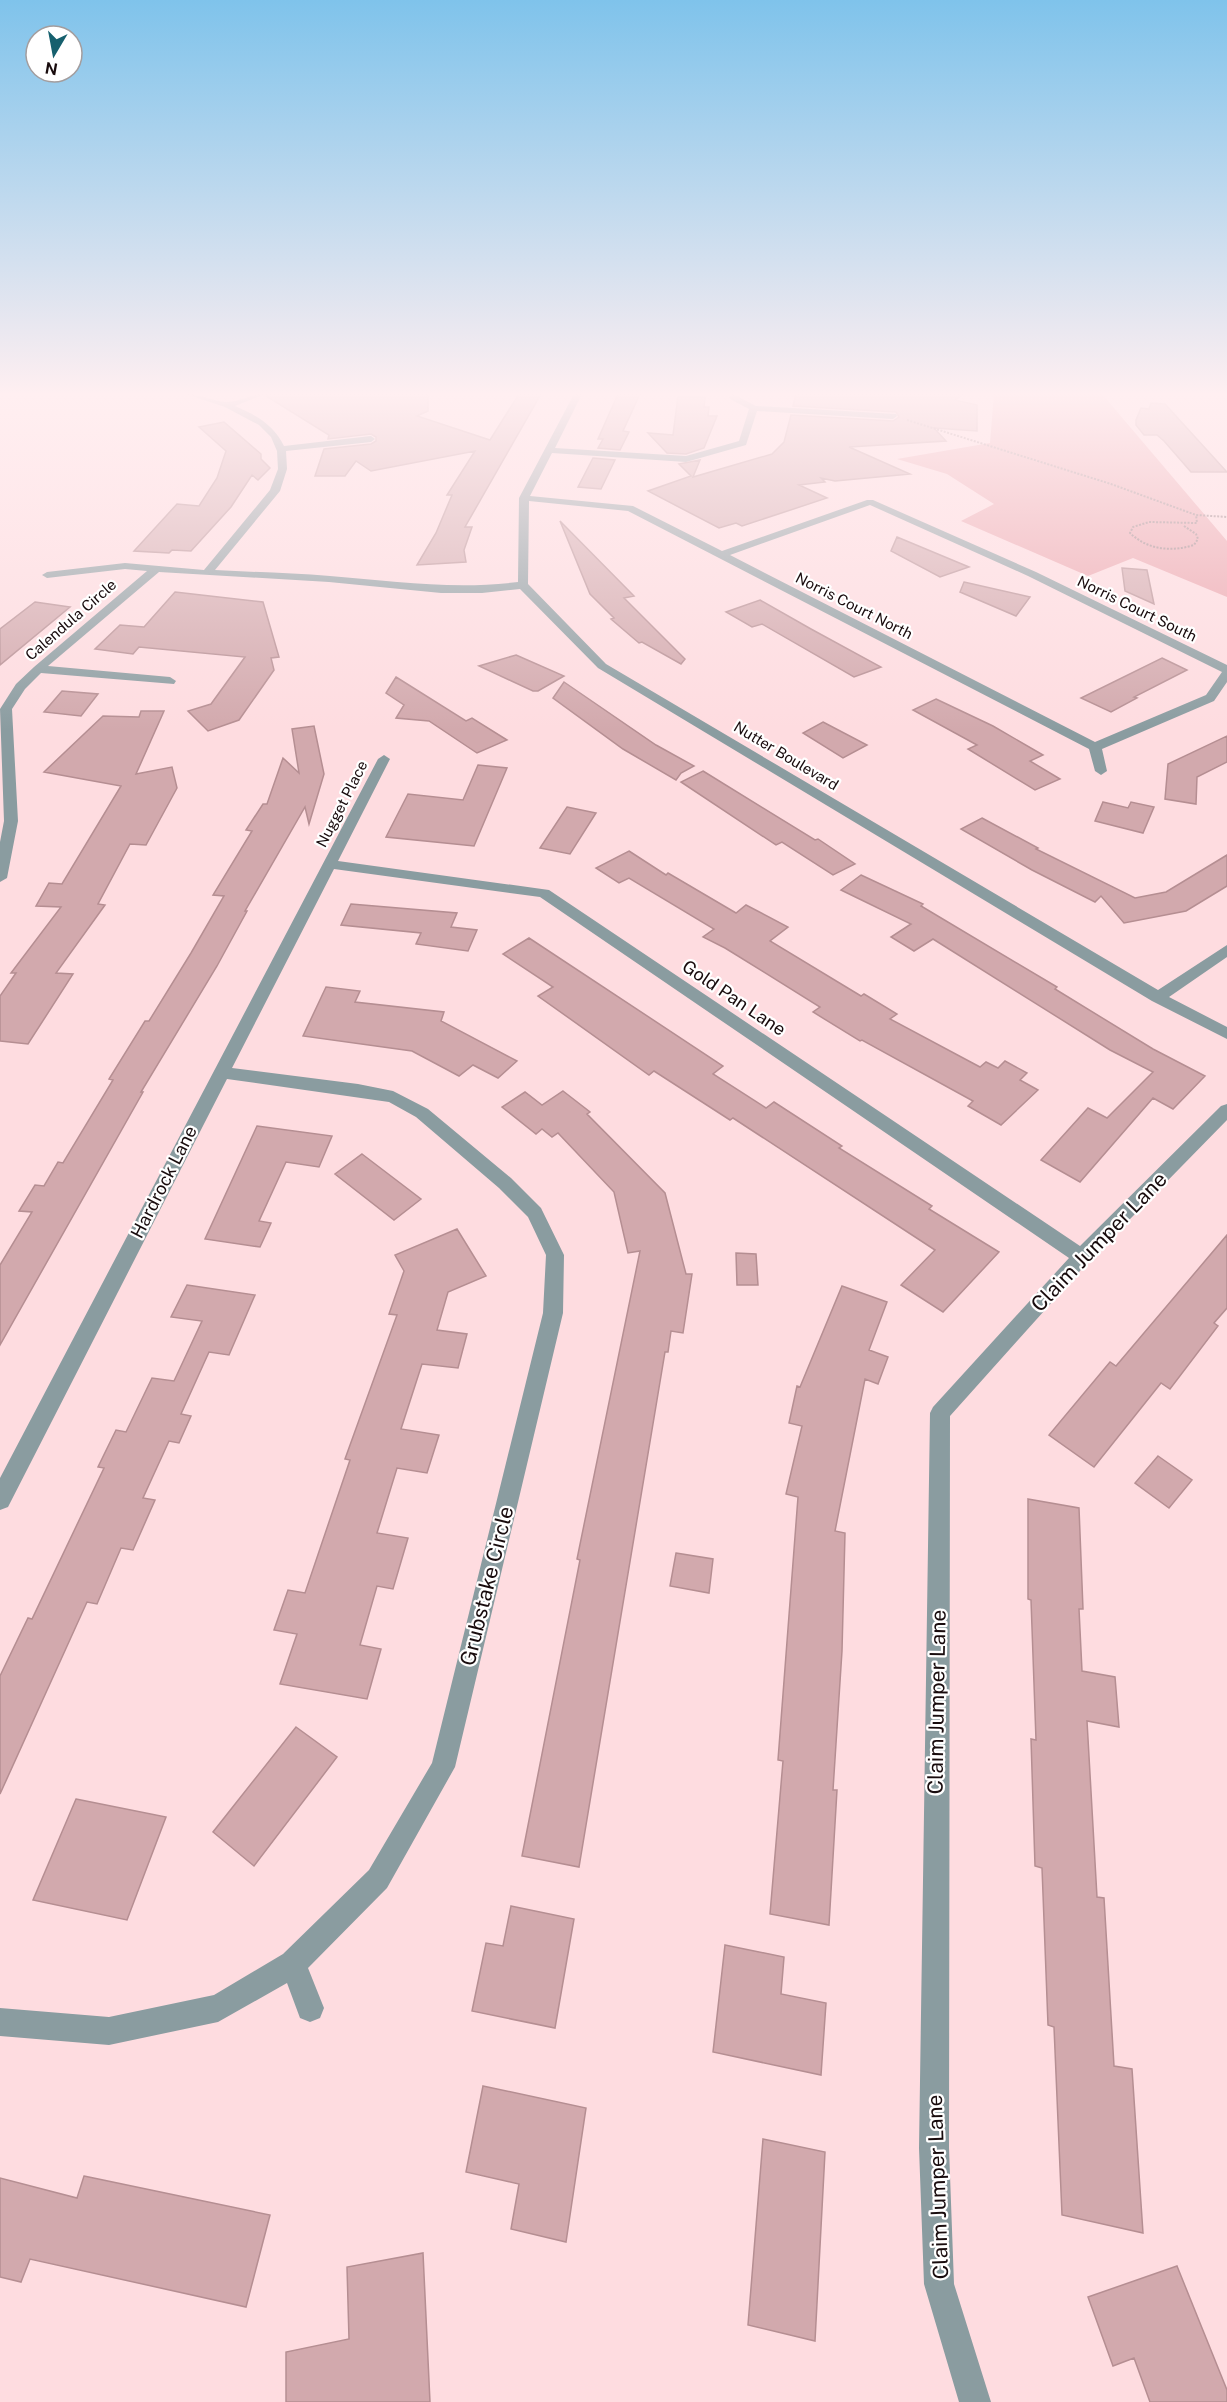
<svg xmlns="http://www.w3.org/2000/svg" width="1227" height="2402" viewBox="0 0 1227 2402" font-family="'Public Sans',sans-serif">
<rect width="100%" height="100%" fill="#fedce0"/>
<!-- green -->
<path fill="#eaa3ab" d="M994,394h108l125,147v56l-94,-39 -45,18 -127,-55 33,-17 -47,-30 -50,-15 93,-16z"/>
<!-- building -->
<path fill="#d2a9ad" stroke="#b58e92" stroke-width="1.5" d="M267,394h161v17l-11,5 73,24 29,-46h22l-76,133h7l-8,23 2,12 -49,3 19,-32 16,-38h-5l28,-44 -104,20 -15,-10 -11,15h-30l9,-27 47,-5 5,-3v-4l-5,-3 -43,5 1,-4 -63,-39z
M618,394h22l-17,37 6,1 -9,18 -22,-2 5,-9h-5z
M796,394h168l-9,6 22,5v26l-43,-3 12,13 -97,6 61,27 -75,7 -14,-3 4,4 -26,3 28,13 -85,28 -6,-3 -17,5 -71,-37 43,-15 -12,-12 21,-4 -7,17 79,-23 12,-12 7,-27 102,6 6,-4 -3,-5 -103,-6z
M678,396l27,1 -1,10h5l-1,9h9l-13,32 -18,6 -19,-1 -19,-20 25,2z
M1151,403l14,1 62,68h-36l-27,-31 -7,-6h-13l-8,-10v-5l5,-12 8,1z
M224,422l37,32v5l9,9 -12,12 -6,-5 -21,32 -40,44 -19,-1 -3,3 -35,-2 43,-47 22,2 18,-28 9,-27 -27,-24z
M593,458l22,2 -14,29 -23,-2z
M560,521l74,75 -10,2 61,61 -4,5 -39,-22 -3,1 -28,-24 3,-1 -24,-24z
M897,537l72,30 -29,10 -49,-26z
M1122,568l25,2 7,34 -29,-13z
M964,582l66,15 -14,19 -56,-24z
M175,592l88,10 16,55 -8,1 3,12 -35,50 -31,11 -20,-20 23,-7 34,-47 -106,-10 -6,7 -38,-5 25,-24 24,2z
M760,600l51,29 70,38 -27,10 -92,-53 -10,3 -26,-15z
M35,602l35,5 -70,58v-36z
M516,655l48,21 -26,15h-5l-54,-25z
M1162,658l25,12 -53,27 3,1 -26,14 -30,-14z
M396,677l70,44 6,-3 35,22 -30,13 -48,-32 -33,-3 8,-13 -18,-12z
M564,682l92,63 38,21 -13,7 -5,7 -53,-31 -70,-51z
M62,691l36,3 -17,22 -37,-4z
M936,699l57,27 50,29 -13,6 30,18 -25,11 -67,-41 9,-4 -64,-35z
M141,711h23l-28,63 36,-7 5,21 -31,57 -16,-1 -32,60 7,1 -49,68 17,1 -45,70 -28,-3v-45l16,-23h-5l50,-66 -25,-1 13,-23 13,1 59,-98 -77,-14 59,-56 36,1z
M823,722l44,23 -24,13 -40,-25z
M314,726l10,48 -15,50 -4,-17 -60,104h2l-30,55 -76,126h2l-143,253v-80l32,-53 -13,-1 16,-26 9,1 14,-24 5,1 50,-83 -4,-1 36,-58h4l42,-68 33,-57 -11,-1 39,-64 -6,-1 17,-26h4l16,-46 16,15 -7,-44z
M1227,736v26l-30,15 -1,27 -31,-5 3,-35z
M478,765l29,3 -33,78 -88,-9 22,-43 55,6z
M703,771l112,69 3,-1 37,25 -22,11 -51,-33 -6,3 -95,-63z
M1103,802l25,6 3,-6 23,5 -11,26 -48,-12z
M567,807l29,6 -26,41 -30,-6z
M982,818l56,30 -2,1 99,49 31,-6 61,-37v31l-41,25 -62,12 -23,-27 -6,6 -63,-32 -71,-41z
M629,851l37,24 2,-2 68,40 10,-8 42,22 -18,14 91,55 3,-2 33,20 -7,5 90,48 6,-5 12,6 7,-7 22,12 -7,7 18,10 -37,35 -33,-19 5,-5 -111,-61 -2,1 -47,-29 7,-5 -95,-59 -22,-11 11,-8 -85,-51 -10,5 -23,-15z
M861,875l62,29 -2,2 136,81 -2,2 98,60 52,27 -32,33 -20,-11 -73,84 -39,-22 47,-52 19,10 46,-46 -43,-22 -177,-111 -19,12 -23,-14 20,-13 -70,-34z
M351,904l106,9 -6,14 26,3 -9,21 -52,-7 5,-11 -80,-8z
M529,938l194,128 -10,8 53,34 8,-6 68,44 -3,2 93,58 -3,3 70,43 -56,60 -42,-27 34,-35 -202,-132 -3,2 -76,-49 -5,4 -111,-79 15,-9 -50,-33z
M326,987l34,4 -5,11 89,10 -3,9 76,40 -19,17 -25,-13 -14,11 -47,-25 -109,-15z
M563,1091l27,21 -3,2 78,79 21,81h6l-9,59 -12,-2 -3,21h-3l-86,515 -57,-11 58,-296 -3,-1 63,-308 -12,2 -14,-61 -56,-59 -6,4 -10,-8 -6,5 -34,-27 23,-15 17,13z
M257,1126l75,10 -13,31 -33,-5 -27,59 12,2 -11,24 -55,-8z
M362,1154l59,45 -27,21 -59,-46z
M457,1229l29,47 -38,16 -11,38 30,4 -9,34 -36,-4 -21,65 38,6 -12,38 -30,-5 -20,65 31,5 -15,51 -16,-3 -17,59 21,4 -14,50 -87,-15 17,-50 -23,-4 14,-40 17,3 45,-133 -5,-1 52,-144 -8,-1 15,-43 -9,-16z
M1227,1235v73l-13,15 4,3 -48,63 -9,-6 -67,84 -45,-32 61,-73 6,4z
M736,1253l20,1 2,31h-21z
M187,1285l68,10 -26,60 -20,-3 -28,62 10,2 -12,27 -10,-2 -26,57 12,2 -22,50 -12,-2 -24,56 -10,-2 -87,192v-118l28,-58 4,1 72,-151 -6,-1 18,-37 10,2 26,-54 22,3 28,-60 -31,-4z
M842,1286l45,16 -18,48 19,7 -10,27 -13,-5 -30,152 10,2 -3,118 -9,139h4l-8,135 -59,-11 13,-153 -5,-1 20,-263 -12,-3 16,-68 -13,-3 8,-37 3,1z
M1158,1456l34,24 -23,28 -34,-25z
M1028,1499l51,9 4,101h-4l3,62 33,6 4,50 -32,-6 10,176 7,1 10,168 18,3 11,164 -81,-18 -8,-188 -6,-2 -6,-157 -7,-2 -4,-127 5,1 -5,-140 -3,-1z
M676,1553l37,6 -4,34 -39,-7z
M296,1727l41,30 -83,109 -41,-34z
M76,1799l90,18 -39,103 -94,-20z
M511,1906l63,13 -19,109 -83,-17 14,-68 17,3z
M725,1945l59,12 -3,37 45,9 -5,72 -108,-23z
M483,2086l103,22 -20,134 -55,-13 8,-45 -53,-12z
M763,2139l62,13 -10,189 -67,-16z
M84,2176l186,39 -24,92 -216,-48 -9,23 -21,-5v-99l77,20z
M423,2253l7,149h-144v-50l63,-13 -2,-72z
M1177,2266l50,124v12h-77l-16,-44 -21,8 -25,-69z"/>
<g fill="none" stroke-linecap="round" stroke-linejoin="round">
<!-- path -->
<path stroke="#998084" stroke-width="2" stroke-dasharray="2 1.5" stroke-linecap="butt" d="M907,420l204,64 85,31 31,2
M1184,526l12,8 2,5 -4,6c-23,7 -46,5 -64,-12l3,-6 16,-5 48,1 -1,-8"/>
<!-- minor -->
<path fill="#8a9ca0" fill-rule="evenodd" d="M186,394c14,0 32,9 42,8 13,-1 23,-8 37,-8l-30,12c21,9 39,19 49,40l87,-10 4,3 -4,3 -85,9 1,18 -7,22 -65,79c38,2 77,3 115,6 64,5 123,14 188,6l1,-84 55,-104h8l-27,54 131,8 53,-15 10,-32 -19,-10 -1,-2 4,-3 23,12 140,8 1,2 -4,3 -136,-8 -11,34 -60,17 -134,-9 -22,43 103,10 89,45 145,-51h6l163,72 191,93v17l-13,19 -112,48 5,22 -6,4 -6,-4 -6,-22 -461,-238 -99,-10 -1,83 78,80 552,326 69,-45v12l-58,40 58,30v12l-75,-38 -554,-333 -78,-79 -38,4h-41l-112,-11 -170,-10 -111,94 122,11 6,4 -2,3 -133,-11 -16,16 -13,20 6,112 -11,57 -7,4v-40l4,-21 -4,-112 16,-25 18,-17 113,-96 -22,-2 -78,9 -5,-3 5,-3 78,-9 79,7 66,-80 8,-21 -1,-18 -6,-14 -12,-12 -34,-18zM870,505l158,71 194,96 -16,23 -111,47 -365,-187z
M384,755l6,4 -52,102 211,29 531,356 141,-140 6,-2v16l-139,142 -138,154 -1,732 5,136 37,118h-32l-35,-118 -5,-136 11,-735 3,-6 136,-149 -529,-361 -206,-28 -102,199 126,16 35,7 35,18 83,69 30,30 23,47 -1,58 -108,454 -68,121 -79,80 16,40 -4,10 -10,4 -10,-4 -13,-35 -69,39 -109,23 -109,-9v-28l109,9 105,-22 69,-41 86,-84 63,-107 111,-450 3,-58 -18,-38 -29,-29 -83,-71 -27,-15 -162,-23 -219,428 -8,3v-32l378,-719z"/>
</g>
<!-- sky -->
<linearGradient id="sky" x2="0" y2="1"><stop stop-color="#7fc3eb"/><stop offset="0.54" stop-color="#ffeff1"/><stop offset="1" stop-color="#ffeff1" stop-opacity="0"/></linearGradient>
<rect width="1227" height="730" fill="url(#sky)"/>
<g text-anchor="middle" stroke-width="4.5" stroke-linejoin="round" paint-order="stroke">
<!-- far-street labels -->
<g font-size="15" fill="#180b0d" stroke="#fff">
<text transform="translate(854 606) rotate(27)" y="5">Norris Court North</text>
<text transform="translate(1137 609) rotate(26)" y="5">Norris Court South</text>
<text transform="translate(71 620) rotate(-41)" y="5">Calendula Circle</text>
<text transform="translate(786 756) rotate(31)" y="5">Nutter Boulevard</text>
<text transform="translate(342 804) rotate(-63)" y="5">Nugget Place</text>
</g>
<!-- street labels -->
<g font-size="18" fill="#180b0d" stroke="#fff">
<text transform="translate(734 998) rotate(34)" y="6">Gold Pan Lane</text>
<text transform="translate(164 1182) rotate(-63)" y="6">Hardrock Lane</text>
</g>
<!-- near-street labels -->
<g font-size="21" fill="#180b0d" stroke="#fff">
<text transform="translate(1099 1242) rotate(-46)" y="7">Claim Jumper Lane</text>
<text transform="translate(487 1586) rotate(-76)" y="7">Grubstake Circle</text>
<text transform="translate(937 1702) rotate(-89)" y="7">Claim Jumper Lane</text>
<text transform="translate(938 2187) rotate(-92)" y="7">Claim Jumper Lane</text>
</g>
</g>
<!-- north arrow -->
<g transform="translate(54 54) rotate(190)"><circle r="28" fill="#ffffff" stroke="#a39d9e" stroke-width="1.5"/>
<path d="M0-4.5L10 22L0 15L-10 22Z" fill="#16606e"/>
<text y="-9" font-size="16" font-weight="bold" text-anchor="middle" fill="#180b0d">N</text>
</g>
</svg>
